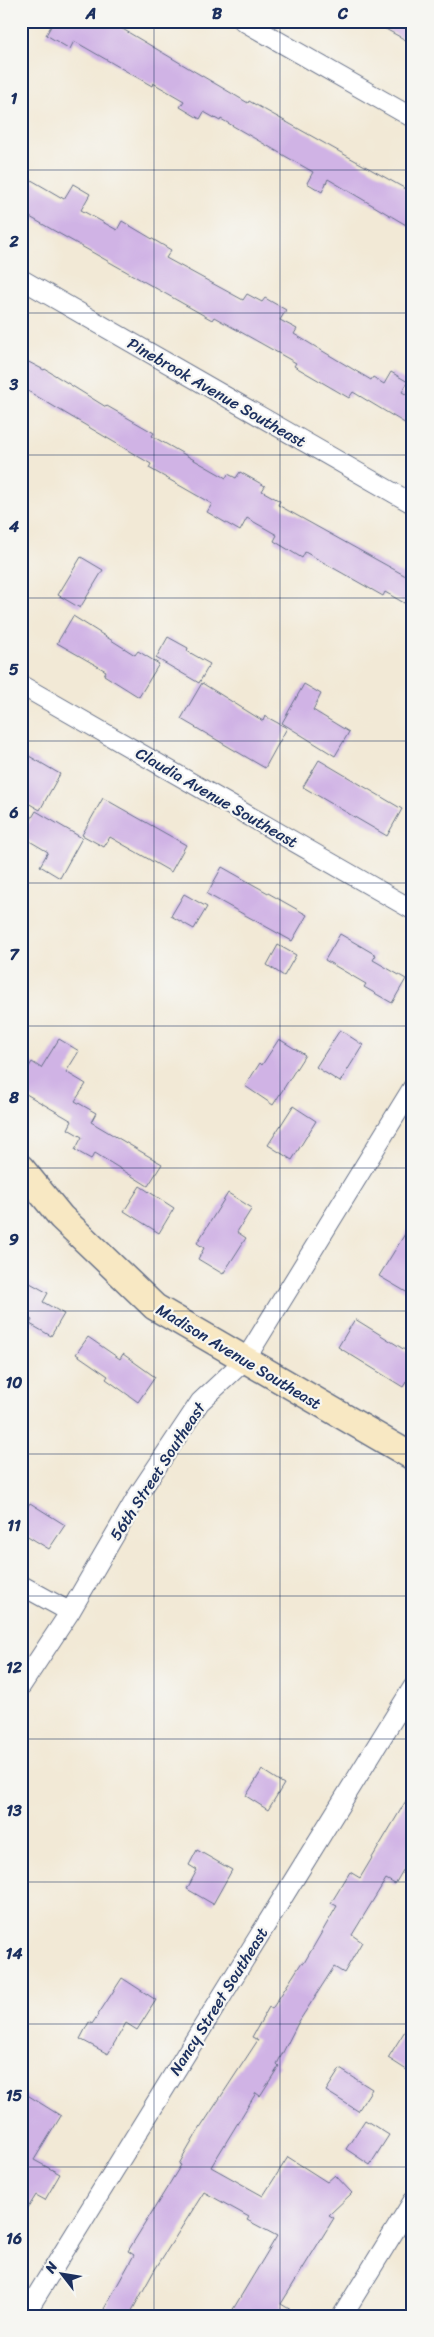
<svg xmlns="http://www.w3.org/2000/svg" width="434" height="2337" viewBox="0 0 434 2337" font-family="Sriracha,sans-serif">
<rect width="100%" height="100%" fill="#f6f6f2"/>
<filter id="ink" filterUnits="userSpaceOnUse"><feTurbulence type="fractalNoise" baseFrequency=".02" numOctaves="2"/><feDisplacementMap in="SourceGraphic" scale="10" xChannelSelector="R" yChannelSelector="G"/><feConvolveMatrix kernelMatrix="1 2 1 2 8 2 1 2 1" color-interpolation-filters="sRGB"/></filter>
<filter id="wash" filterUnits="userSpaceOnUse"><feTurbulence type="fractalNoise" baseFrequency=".0096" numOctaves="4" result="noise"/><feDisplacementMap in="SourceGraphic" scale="20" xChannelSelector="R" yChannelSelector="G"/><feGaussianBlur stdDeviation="1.12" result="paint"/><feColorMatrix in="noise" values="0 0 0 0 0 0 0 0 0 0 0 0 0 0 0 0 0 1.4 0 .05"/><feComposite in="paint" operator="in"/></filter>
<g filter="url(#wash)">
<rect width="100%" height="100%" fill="#f2e9d6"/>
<g id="blocks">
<!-- building -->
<path fill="#d0b3e5" d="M54,21h55l139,82 1,-2 164,92v36l-85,-50 -6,13 -15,-9 6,-11 -28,-16 -64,-37 -1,2 -16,-9 -4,7 -20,-12 4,-6 -31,-18 -1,3 -78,-45 -4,8 -24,-14z
M371,21h42v23z
M21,174l43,25 9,-15 17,10 -9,16 36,20 5,-9 49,29 -5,8 77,42 4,-6 15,8 3,-4 21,12 -6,10 17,9 -3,5 77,46 2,-3 11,7 7,-12 17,10 -6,10 11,6v30l-60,-36 -4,6 -55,-32 2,-3 -82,-46 -2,3 -191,-108z
M21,358l23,12 1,-1 61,38 1,-1 47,27 -2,3 74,42 2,-4 8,4 4,-6 25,14 -3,5 18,10 -2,4 135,75v28l-28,-16 -2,4 -78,-44 -3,6 -28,-17 3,-6 -30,-17 -7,13 -33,-19 5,-8 -63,-36 2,-4 -130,-77z
M81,557l22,13 -23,38 -22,-13z
M73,616l62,39 3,-4 21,13 -20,33 -35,-22 2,-4 -49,-28z
M168,637l20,11 -1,3 23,13 -11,19 -43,-25z
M202,683l61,38 2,-5 22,12 -22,40 -84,-49z
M304,684l17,10 -8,16 36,22 -14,24 -53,-33z
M29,756l31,18 -20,36 -19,-11v-30z
M319,760l83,49 -15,27 -84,-49z
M103,798l83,47 -15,27 -61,-35 -6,10 -22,-12z
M36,811l46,27 -22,40 -20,-12 8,-14 -27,-16z
M222,867l85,48 -15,26 -85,-47z
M184,894l23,13 -13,22 -23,-13z
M340,934l36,21 -3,5 33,19 -14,24 -28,-16 2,-3 -41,-24z
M278,945l18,10 -12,21 -17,-11z
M340,1030l23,15 -23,37 -24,-15z
M59,1039l20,12 -13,21 20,12 -11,17 21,12 -5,9 71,42 -14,22 -53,-33 -4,6 -16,-9 7,-13 -14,-8 4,-8 -51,-30v-12l11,-17 9,6z
M279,1039l26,16 -32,50 -28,-19 15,-23 2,2z
M293,1106l23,15 -24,39 -24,-15z
M140,1186l34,22 -15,25 -35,-22z
M228,1193l24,15 -15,24 9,6 -23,36 -25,-15 6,-11 -7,-5z
M413,1221v75l-34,-20z
M21,1278l27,15 -5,9 21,12 -13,22 -21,-12 2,-4 -11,-7z
M355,1319l58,36v16l-10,16 -65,-40z
M88,1337l32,22 3,-5 32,23 -17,25 -32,-23 2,-3 -32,-22z
M30,1503l35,22 -16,24 -28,-17v-15z
M262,1770l22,14 -16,26 -22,-14z
M413,1789v64l-18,31 -9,-5 -34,56 10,7 -18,31 -10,-6 -36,56 -21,41 2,2 -19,30 -4,-3 -45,74 52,29 25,-39 39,25 8,-7 17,18 -23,22 5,3 -53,86 20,12h-72l48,-80 -30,-16 2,-3 -45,-25 -50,79 -25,45h-14l-11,-7 30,-54 -6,-4 53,-86 -2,-1 18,-31 61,-93 -6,-3 17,-30 3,2 30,-47 2,1 33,-57 -6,-3 19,-31 10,6z
M197,1850l35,20 -19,34 -26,-15 10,-19 -8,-5z
M122,1978l34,22 -19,30 -11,-7 -18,31 -28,-15 9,-17 3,2z
M413,2018v56l-25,-16z
M340,2069l32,20 -14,22 -32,-20z
M21,2091l40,25 -27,44 26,14 -15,26 -9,-5 -15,24z
M365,2120l24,15 -19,30 -24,-16z"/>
</g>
</g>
<g filter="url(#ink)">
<use href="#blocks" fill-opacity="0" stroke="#667088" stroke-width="1"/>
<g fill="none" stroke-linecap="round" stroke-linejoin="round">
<!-- street casing -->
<g stroke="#667088" stroke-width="21">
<path id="street" d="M243,21l170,97
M21,279l392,225
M21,685l392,225
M21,1585l49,27
M21,1686l49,-74 68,-117 62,-93 45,-42 168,-273
M24,2316l389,-629
M342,2316l71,-115"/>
</g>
<!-- secondary casing -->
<g stroke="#667088" stroke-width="29">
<path id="secondary" d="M21,1168l40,49 94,90 258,150"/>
</g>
<!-- street -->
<use href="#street" stroke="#fff" stroke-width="19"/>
<!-- secondary -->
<use href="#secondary" stroke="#f8e8c3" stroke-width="26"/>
</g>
</g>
<!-- grid -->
<path fill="none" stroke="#1b2f5e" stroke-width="1" stroke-opacity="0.55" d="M154,21v2295M280,21v2295M21,170h392M21,313h392M21,455h392M21,598h392M21,741h392M21,883h392M21,1026h392M21,1168h392M21,1311h392M21,1454h392M21,1596h392M21,1739h392M21,1882h392M21,2024h392M21,2167h392"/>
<g text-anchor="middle" stroke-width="4.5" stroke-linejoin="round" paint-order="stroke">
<!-- street labels -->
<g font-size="16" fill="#1b2f5e" stroke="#f6f6f2">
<text transform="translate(217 392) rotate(30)" y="6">Pinebrook Avenue Southeast</text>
<text transform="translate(217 797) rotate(30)" y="6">Claudia Avenue Southeast</text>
<text transform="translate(239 1356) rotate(31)" y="6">Madison Avenue Southeast</text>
<text transform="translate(157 1471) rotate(-57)" y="6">56th Street Southeast</text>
<text transform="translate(218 2001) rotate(-58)" y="6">Nancy Street Southeast</text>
</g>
</g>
<!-- margin -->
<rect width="434" height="2337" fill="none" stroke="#f6f6f2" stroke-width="55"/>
<!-- north arrow -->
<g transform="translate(62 2274) rotate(301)" stroke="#f6f6f2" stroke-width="4" paint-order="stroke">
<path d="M0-4L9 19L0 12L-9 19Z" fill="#1b2f5e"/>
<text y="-8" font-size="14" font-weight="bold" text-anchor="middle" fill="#1b2f5e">N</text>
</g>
<rect x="28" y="28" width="378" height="2282" fill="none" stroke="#1b2f5e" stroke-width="2"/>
<g font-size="16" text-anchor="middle" font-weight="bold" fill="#1b2f5e">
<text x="91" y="19">A</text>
<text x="217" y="19">B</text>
<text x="343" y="19">C</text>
<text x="14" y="104">1</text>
<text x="14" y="247">2</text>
<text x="14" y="390">3</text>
<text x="14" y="532">4</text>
<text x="14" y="675">5</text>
<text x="14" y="818">6</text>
<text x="14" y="960">7</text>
<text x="14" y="1103">8</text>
<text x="14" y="1245">9</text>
<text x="14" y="1388">10</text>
<text x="14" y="1531">11</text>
<text x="14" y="1673">12</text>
<text x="14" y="1816">13</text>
<text x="14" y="1959">14</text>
<text x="14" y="2101">15</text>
<text x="14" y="2244">16</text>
</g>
</svg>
